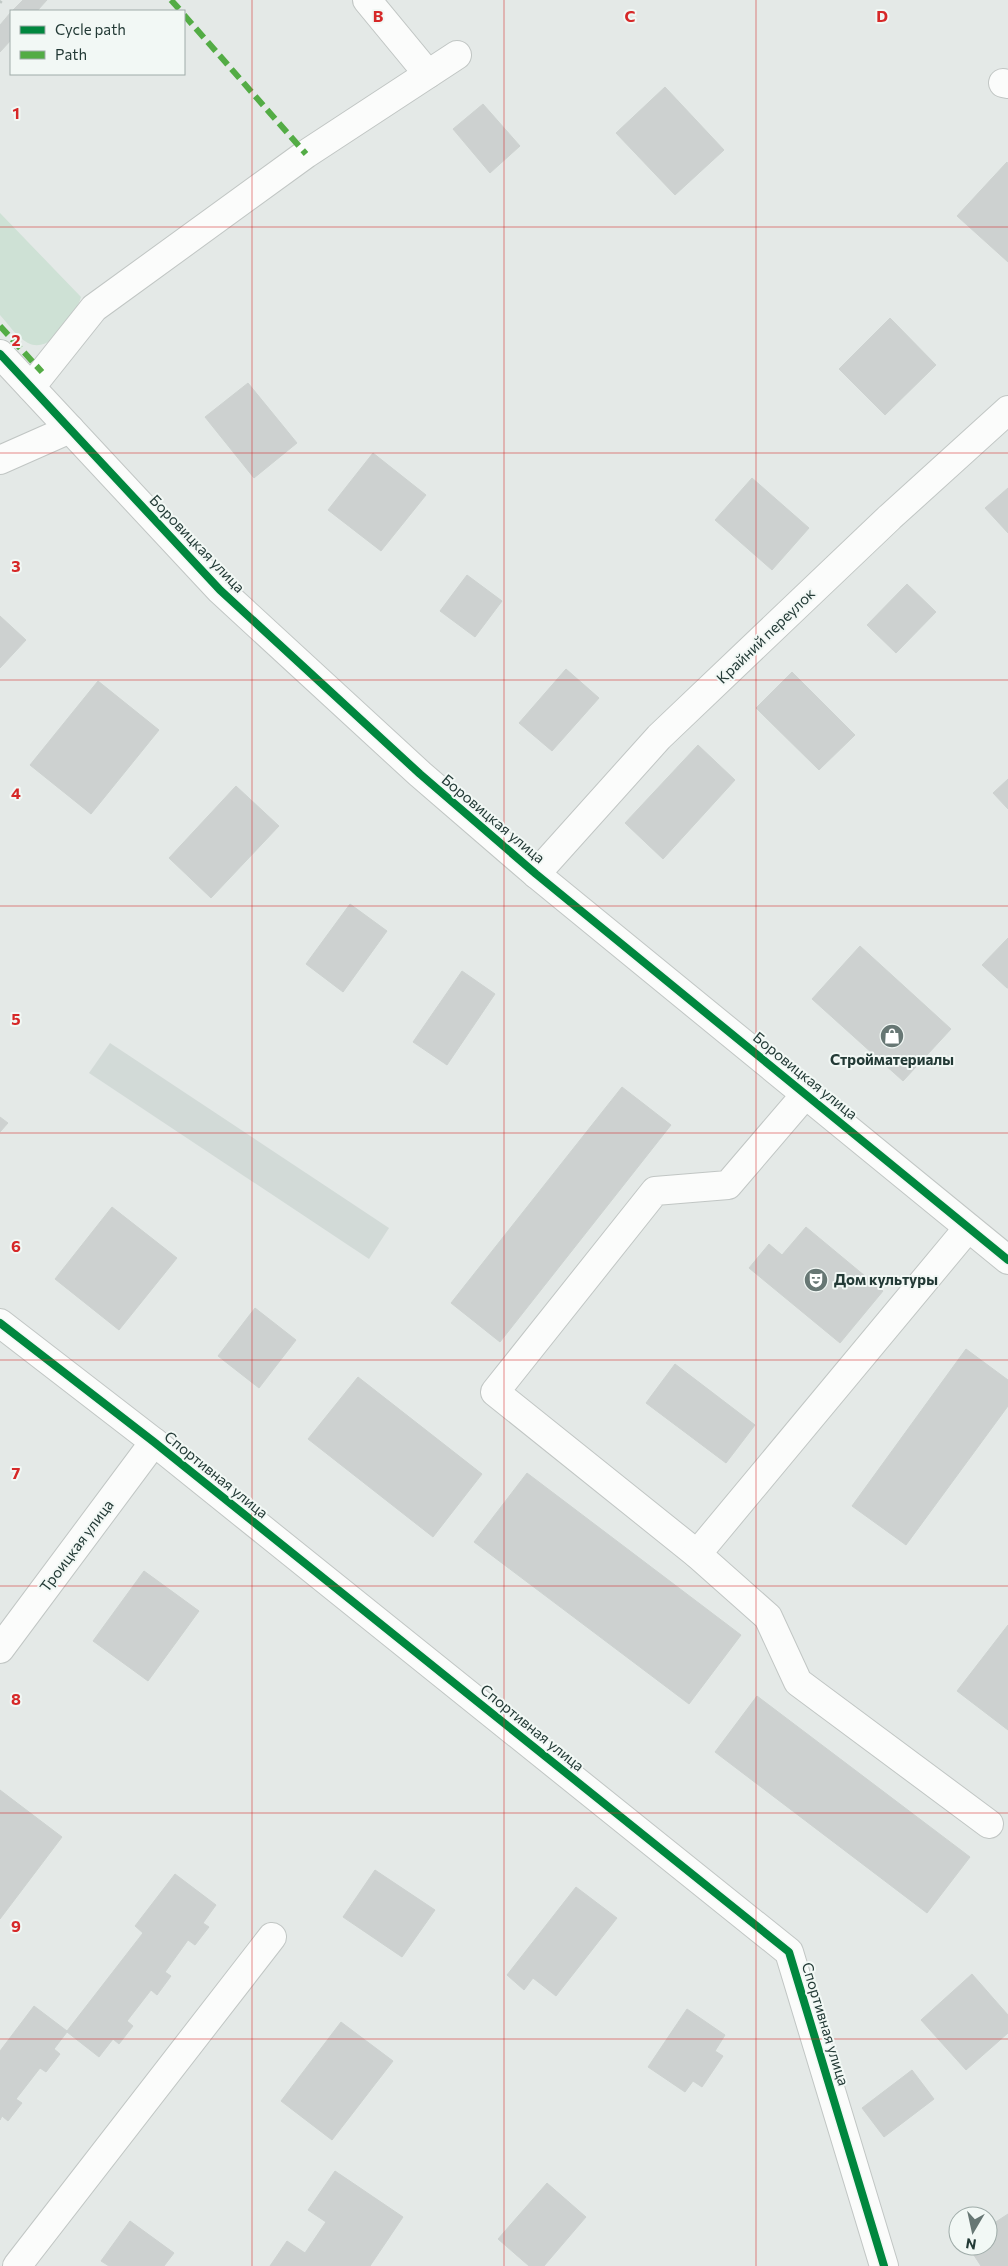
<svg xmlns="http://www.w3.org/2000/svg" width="1008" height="2266" viewBox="0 0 1008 2266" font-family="Commissioner,sans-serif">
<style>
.built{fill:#d2dad7}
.green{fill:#cee1d5}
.building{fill:#cdd1d0;stroke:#cdd2d0}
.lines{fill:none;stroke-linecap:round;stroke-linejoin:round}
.minor-casing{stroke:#c1c6c4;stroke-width:30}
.path{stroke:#c1c9c6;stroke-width:3;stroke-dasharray:2.5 4;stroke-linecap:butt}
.minor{stroke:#fbfcfb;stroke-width:28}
.quiet{stroke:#53ac45;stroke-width:6;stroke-dasharray:12 6;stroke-linecap:butt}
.cycleway-casing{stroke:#f2f8f5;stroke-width:11}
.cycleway{stroke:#00873e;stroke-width:8}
.grid{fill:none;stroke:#d62828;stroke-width:1;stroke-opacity:0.55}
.labels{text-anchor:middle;stroke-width:4;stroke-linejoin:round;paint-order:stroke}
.street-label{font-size:15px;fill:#233a36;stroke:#f2f8f5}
.poi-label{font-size:15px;font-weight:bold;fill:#233a36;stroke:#f2f8f5}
.grid-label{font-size:16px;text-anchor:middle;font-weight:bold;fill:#d62828;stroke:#f2f8f5;stroke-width:4;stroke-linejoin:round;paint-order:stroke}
</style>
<rect width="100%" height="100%" fill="#e4e9e7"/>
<!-- built -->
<path class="built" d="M 110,1043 L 389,1228 L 369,1259 L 89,1073 Z"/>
<!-- green -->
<path class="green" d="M 0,213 L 81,297 C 76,314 52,355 28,343 C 17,337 8,324 0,315 Z"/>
<!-- building -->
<g class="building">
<path d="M 23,0 L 47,0 L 37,11 L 12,11 Z"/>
<path d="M 11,12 L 11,40 L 0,52 L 0,25 Z"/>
<path d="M 665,87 L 724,150 L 675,195 L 616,133 Z"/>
<path d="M 483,104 L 520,146 L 490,173 L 453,129 Z"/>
<path d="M 1007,162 L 1008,164 L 1008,262 L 957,216 Z"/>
<path d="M 890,318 L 936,365 L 885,415 L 839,369 Z"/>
<path d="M 248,383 L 297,443 L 254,478 L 205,417 Z"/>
<path d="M 373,453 L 426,495 L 381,551 L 328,510 Z"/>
<path d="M 752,478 L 809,528 L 772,570 L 715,520 Z"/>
<path d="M 1008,488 L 1008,533 L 985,508 Z"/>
<path d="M 467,575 L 502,601 L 475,637 L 440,611 Z"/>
<path d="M 907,584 L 936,612 L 896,653 L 867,625 Z"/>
<path d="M 0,616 L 26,640 L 0,668 Z"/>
<path d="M 566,669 L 599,698 L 552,751 L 519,723 Z"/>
<path d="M 792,672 L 855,735 L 819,770 L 756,708 Z"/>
<path d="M 98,681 L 159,730 L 91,814 L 30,765 Z"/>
<path d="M 698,745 L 735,780 L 663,859 L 625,823 Z"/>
<path d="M 1008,779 L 1008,809 L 993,793 Z"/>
<path d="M 236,786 L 279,826 L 211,898 L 169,858 Z"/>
<path d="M 350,904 L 387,931 L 343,992 L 306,964 Z"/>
<path d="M 1008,938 L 1008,988 L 1007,988 L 982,965 Z"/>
<path d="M 860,946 L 951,1029 L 903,1081 L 812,999 Z"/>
<path d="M 462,971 L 495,994 L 447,1065 L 413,1042 Z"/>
<path d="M 622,1087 L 671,1125 L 500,1342 L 451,1303 Z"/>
<path d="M 0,1117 L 8,1123 L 0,1132 Z"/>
<path d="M 112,1207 L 177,1258 L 119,1330 L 55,1279 Z"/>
<path d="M 806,1227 L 883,1291 L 840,1343 L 749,1268 L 769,1244 L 782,1255 Z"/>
<path d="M 255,1308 L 296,1340 L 259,1388 L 218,1356 Z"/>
<path d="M 966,1349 L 1008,1380 L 1008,1406 L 906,1545 L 852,1506 Z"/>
<path d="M 675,1364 L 755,1425 L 726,1463 L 646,1403 Z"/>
<path d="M 358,1377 L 482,1474 L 433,1537 L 308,1439 Z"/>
<path d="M 527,1473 L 741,1635 L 689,1704 L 474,1542 Z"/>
<path d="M 144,1571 L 199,1611 L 148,1681 L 93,1641 Z"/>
<path d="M 1008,1625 L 1008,1730 L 957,1691 Z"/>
<path d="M 757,1696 L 970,1857 L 927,1913 L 715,1752 Z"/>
<path d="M 0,1790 L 62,1837 L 0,1919 Z"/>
<path d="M 375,1870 L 435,1910 L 402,1957 L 343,1917 Z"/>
<path d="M 175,1874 L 216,1905 L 203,1923 L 209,1927 L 195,1945 L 188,1940 L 165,1972 L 171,1976 L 157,1995 L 151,1990 L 127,2021 L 133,2026 L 119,2044 L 113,2039 L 99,2057 L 67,2032 L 54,2049 L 60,2054 L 46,2072 L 40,2068 L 16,2099 L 22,2103 L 8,2121 L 2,2116 L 0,2120 L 0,2051 L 34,2006 L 67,2031 L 143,1933 L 135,1926 Z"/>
<path d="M 576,1887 L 617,1918 L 556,1996 L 533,1978 L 524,1990 L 507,1975 Z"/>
<path d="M 972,1974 L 1008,2015 L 1008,2033 L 966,2070 L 921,2020 Z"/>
<path d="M 687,2009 L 725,2035 L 715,2051 L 723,2056 L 702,2087 L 693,2081 L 685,2092 L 648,2067 Z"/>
<path d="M 341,2022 L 393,2061 L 332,2140 L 281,2101 Z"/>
<path d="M 912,2070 L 934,2099 L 884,2137 L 862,2108 Z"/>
<path d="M 335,2171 L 403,2217 L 370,2266 L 270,2266 L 287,2241 L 305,2253 L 326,2222 L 308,2210 Z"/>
<path d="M 547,2183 L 586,2217 L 544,2266 L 529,2266 L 498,2239 Z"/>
<path d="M 1008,2214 L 1008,2266 L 981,2266 L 968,2246 L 988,2246 L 988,2227 Z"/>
<path d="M 130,2221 L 174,2253 L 164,2266 L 109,2266 L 101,2261 Z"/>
</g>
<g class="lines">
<!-- minor casing -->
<g class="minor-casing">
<g id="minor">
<path d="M 367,0 L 428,74"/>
<path d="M 1003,83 L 1008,84"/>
<path d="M 0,354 L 220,590 L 420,774 L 536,874 L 1008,1260"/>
<path d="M 31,387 L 94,308 L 306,154 L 457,55"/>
<path d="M 0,460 L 70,429"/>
<path d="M 536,874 L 659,737 L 890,517 L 1008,410"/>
<path d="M 805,1095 L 728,1185 L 655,1191 L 495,1392 L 697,1554 L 968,1228"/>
<path d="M 0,1323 L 154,1442 L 789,1952 L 884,2266"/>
<path d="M 697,1554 L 768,1617 L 798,1682 L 989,1824"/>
<path d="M 0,1649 L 154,1442"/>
<path d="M 17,2266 L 272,1937"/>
</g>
</g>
<!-- path -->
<path class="path" d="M 0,3 L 2,0"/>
<!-- minor -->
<use href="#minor" class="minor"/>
<!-- quiet -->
<g class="quiet">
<path d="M 171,0 L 181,11"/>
<path d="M 184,15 L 306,154"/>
<path d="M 0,326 L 42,372"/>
</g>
<!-- cycleway casing -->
<g class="cycleway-casing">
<g id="cycleway">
<path d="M 0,354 L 220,590 L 420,774 L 536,874 L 1008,1260"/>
<path d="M 0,1323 L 154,1442 L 789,1952 L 884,2266"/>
</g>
</g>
<!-- cycleway -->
<use href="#cycleway" class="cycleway"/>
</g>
<!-- grid -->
<path class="grid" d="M 252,0 L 252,2266M 504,0 L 504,2266M 756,0 L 756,2266M 0,227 L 1008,227M 0,453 L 1008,453M 0,680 L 1008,680M 0,906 L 1008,906M 0,1133 L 1008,1133M 0,1360 L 1008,1360M 0,1586 L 1008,1586M 0,1813 L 1008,1813M 0,2039 L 1008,2039"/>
<!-- icons -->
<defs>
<g id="shop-disc" transform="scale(1.25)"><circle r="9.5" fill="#677774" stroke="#f2f8f5"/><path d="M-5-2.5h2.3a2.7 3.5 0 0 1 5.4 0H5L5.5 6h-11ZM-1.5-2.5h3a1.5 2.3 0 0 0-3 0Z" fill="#fff"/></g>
<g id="theatre-disc" transform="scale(1.25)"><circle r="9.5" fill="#677774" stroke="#f2f8f5"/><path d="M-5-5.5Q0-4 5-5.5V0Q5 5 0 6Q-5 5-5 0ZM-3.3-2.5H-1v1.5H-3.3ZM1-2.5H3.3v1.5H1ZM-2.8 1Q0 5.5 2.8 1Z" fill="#fff"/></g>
</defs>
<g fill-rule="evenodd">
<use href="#shop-disc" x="892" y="1036"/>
<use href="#theatre-disc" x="816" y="1280"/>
</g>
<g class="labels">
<!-- street labels -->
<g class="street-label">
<text transform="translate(197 544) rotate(46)" y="5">Боровицкая улица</text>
<text transform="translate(766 636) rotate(-44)" y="5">Крайний переулок</text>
<text transform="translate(493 819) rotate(40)" y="5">Боровицкая улица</text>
<text transform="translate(805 1076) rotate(39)" y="5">Боровицкая улица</text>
<text transform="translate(216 1475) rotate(39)" y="5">Спортивная улица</text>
<text transform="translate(77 1546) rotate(-53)" y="5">Троицкая улица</text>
<text transform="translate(532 1728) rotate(39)" y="5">Спортивная улица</text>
<text transform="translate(825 2024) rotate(73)" y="5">Спортивная улица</text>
</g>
<!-- poi labels -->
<g class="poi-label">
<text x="892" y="1065">Стройматериалы</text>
<text x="834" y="1285" text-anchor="start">Дом культуры</text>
</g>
</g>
<g class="grid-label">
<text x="378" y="22">B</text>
<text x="630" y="22">C</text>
<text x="882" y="22">D</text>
<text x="16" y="119">1</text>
<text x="16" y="346">2</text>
<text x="16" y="572">3</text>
<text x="16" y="799">4</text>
<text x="16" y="1025">5</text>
<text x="16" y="1252">6</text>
<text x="16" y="1479">7</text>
<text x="16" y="1705">8</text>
<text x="16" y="1932">9</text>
</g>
<!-- legend -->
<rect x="10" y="10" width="175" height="65" fill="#f2f8f5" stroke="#9faca9"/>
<rect x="20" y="26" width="25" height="8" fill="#00873e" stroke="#9faca9"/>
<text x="55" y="35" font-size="15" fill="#233a36">Cycle path</text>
<rect x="20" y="51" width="25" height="8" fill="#53ac45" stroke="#9faca9"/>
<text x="55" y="60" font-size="15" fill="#233a36">Path</text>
<!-- north arrow -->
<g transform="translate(973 2231) rotate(189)"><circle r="24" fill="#f2f8f5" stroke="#9faca9"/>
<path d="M0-4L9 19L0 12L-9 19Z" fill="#677774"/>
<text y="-8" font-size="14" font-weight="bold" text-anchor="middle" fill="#233a36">N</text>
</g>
</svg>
